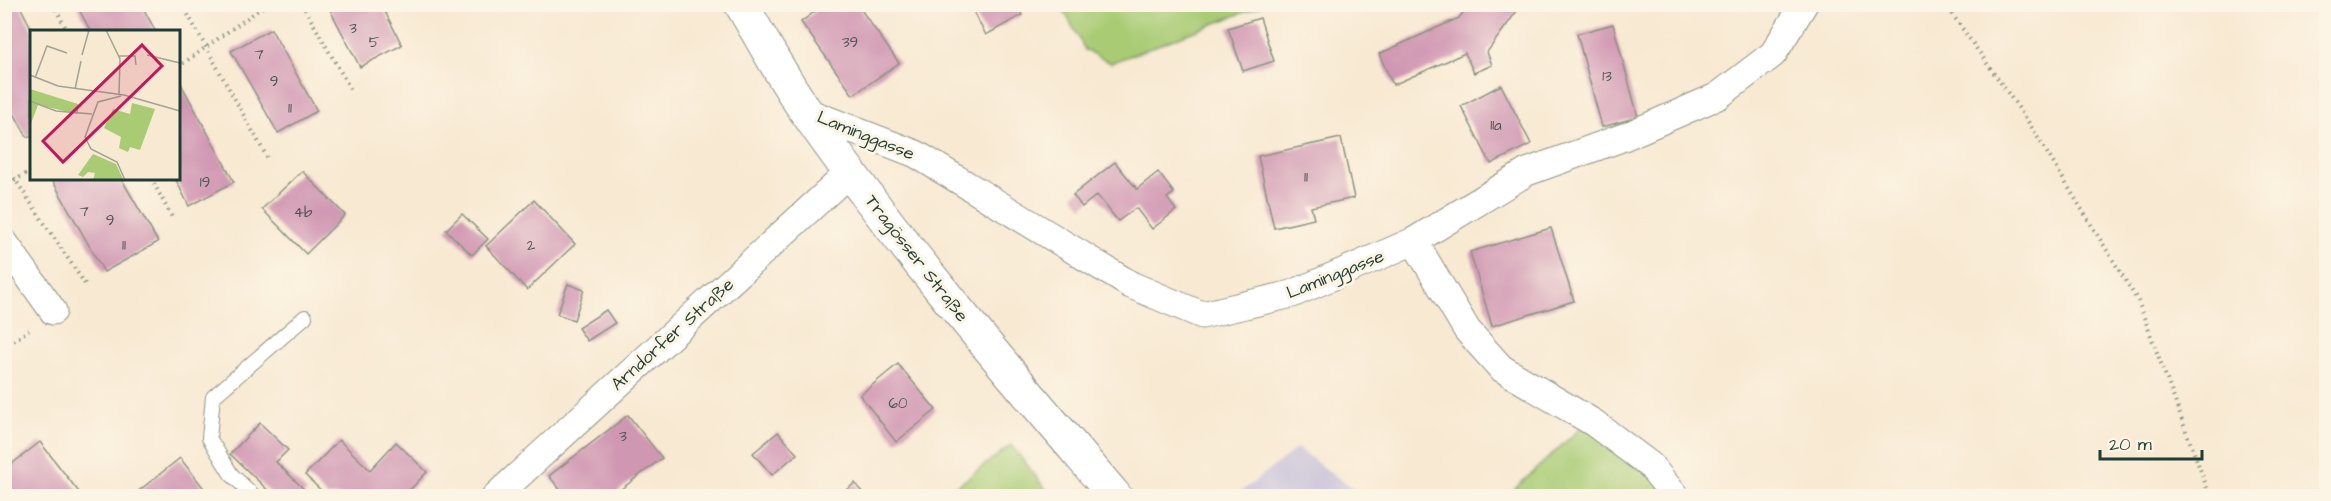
<svg xmlns="http://www.w3.org/2000/svg" width="2331" height="501" viewBox="0 0 2331 501" font-family="'Architects Daughter',sans-serif">
<style>
.industrial{fill:#c6c0da}
.green{fill:#a8cb73;stroke:#648454;stroke-width:1.5}
.building{fill:#d097b2}
.lines{fill:none;stroke-linecap:round;stroke-linejoin:round}
.service-casing{stroke:#8c9383;stroke-width:16}
.minor-casing{stroke:#8c9383;stroke-width:29}
.secondary-casing{stroke:#8c9383;stroke-width:35}
.path{stroke:#8c9383;stroke-width:4;stroke-dasharray:1.5 4.5;stroke-linecap:butt}
.service{stroke:#fff;stroke-width:14}
.minor{stroke:#fff;stroke-width:27}
.secondary{stroke:#fff;stroke-width:33}
.labels{text-anchor:middle;stroke-width:6;stroke-linejoin:round;paint-order:stroke}
.number-label{font-size:15px;fill:#4b5454}
.street-label{font-size:18px;fill:#1f3d34;stroke:#fcf5e5}
.inset-road{fill:none;stroke:#a1a493;stroke-width:1.5}
.view{fill:#c2185b;fill-opacity:0.15;stroke:#c2185b;stroke-width:3}
.inset-edge{fill:none;stroke:#1f3d34;stroke-width:3}
</style>
<rect width="100%" height="100%" fill="#fcf5e5"/>
<filter id="ink" filterUnits="userSpaceOnUse"><feTurbulence type="fractalNoise" baseFrequency=".0167" numOctaves="2"/><feDisplacementMap in="SourceGraphic" scale="12" xChannelSelector="R" yChannelSelector="G"/><feConvolveMatrix kernelMatrix="1 2 1 2 8 2 1 2 1" color-interpolation-filters="sRGB"/></filter>
<filter id="wash" filterUnits="userSpaceOnUse"><feTurbulence type="fractalNoise" baseFrequency=".008" numOctaves="4" result="noise"/><feDisplacementMap in="SourceGraphic" scale="24" xChannelSelector="R" yChannelSelector="G"/><feGaussianBlur stdDeviation="1.35" result="paint"/><feColorMatrix in="noise" values="0 0 0 0 0 0 0 0 0 0 0 0 0 0 0 0 0 1.4 0 .05"/><feComposite in="paint" operator="in"/></filter>
<g filter="url(#wash)">
<rect width="100%" height="100%" fill="#f8e9d2"/>
<!-- industrial -->
<path class="industrial" d="M 1297,448 L 1363,496 L 1236,496 Z"/>
<!-- green -->
<g class="green">
<path d="M 1061,5 L 1263,5 L 1111,63 L 1085,50 Z"/>
<path d="M 1597,413 L 1634,434 L 1681,478 L 1693,496 L 1507,496 Z"/>
<path d="M 1011,445 L 1051,496 L 944,496 Z"/>
</g>
<g id="blocks">
<!-- building -->
<g class="building">
<path d="M 4,4 L 19,4 L 33,32 L 32,32 L 32,135 L 27,137 L 4,95 Z"/>
<path d="M 76,4 L 141,4 L 156,32 L 91,32 Z"/>
<path d="M 327,4 L 381,4 L 402,45 L 360,67 Z"/>
<path d="M 825,4 L 857,4 L 899,63 L 853,95 L 801,22 Z"/>
<path d="M 969,4 L 1016,4 L 1022,15 L 986,35 Z"/>
<path d="M 1470,4 L 1522,4 L 1487,52 L 1492,65 L 1474,73 L 1465,53 L 1393,85 L 1379,54 L 1459,18 Z"/>
<path d="M 1260,18 L 1274,61 L 1243,71 L 1228,28 Z"/>
<path d="M 1613,24 L 1638,117 L 1602,127 L 1577,34 Z"/>
<path d="M 271,29 L 317,111 L 278,133 L 231,51 Z"/>
<path d="M 180,82 L 234,182 L 189,206 L 175,178 L 178,178 Z"/>
<path d="M 1501,85 L 1531,144 L 1491,164 L 1461,106 Z"/>
<path d="M 1341,138 L 1354,198 L 1311,207 L 1314,219 L 1274,228 L 1258,156 Z"/>
<path d="M 1115,162 L 1137,189 L 1158,172 L 1174,193 L 1167,198 L 1176,210 L 1152,229 L 1136,208 L 1118,221 L 1097,195 L 1082,207 L 1073,195 Z"/>
<path d="M 302,171 L 345,215 L 306,254 L 262,209 Z"/>
<path d="M 51,178 L 121,178 L 158,242 L 104,272 Z"/>
<path d="M 534,200 L 575,244 L 527,290 L 486,246 Z"/>
<path d="M 462,214 L 488,239 L 472,255 L 446,230 Z"/>
<path d="M 1551,228 L 1574,301 L 1492,326 L 1470,252 Z"/>
<path d="M 568,284 L 584,290 L 574,320 L 557,314 Z"/>
<path d="M 606,310 L 615,323 L 587,341 L 578,328 Z"/>
<path d="M 898,364 L 936,410 L 896,442 L 860,395 Z"/>
<path d="M 628,415 L 662,458 L 612,496 L 565,496 L 549,476 Z"/>
<path d="M 260,423 L 288,450 L 276,462 L 307,492 L 302,496 L 274,496 L 230,454 Z"/>
<path d="M 778,432 L 797,454 L 772,475 L 753,453 Z"/>
<path d="M 339,440 L 370,470 L 396,442 L 427,472 L 404,496 L 327,496 L 305,475 Z"/>
<path d="M 40,442 L 82,496 L 4,496 L 4,470 Z"/>
<path d="M 180,458 L 210,496 L 139,496 L 136,493 Z"/>
<path d="M 855,483 L 865,496 L 839,496 Z"/>
</g>
</g>
</g>
<g filter="url(#ink)">
<use href="#blocks" fill-opacity="0" stroke="#8c9383" stroke-width="1.5"/>
<g class="lines">
<!-- service casing -->
<g class="service-casing">
<path id="service" d="M 254,496 L 231,474 L 209,438 L 213,397 L 305,317"/>
</g>
<!-- minor casing -->
<g class="minor-casing">
<g id="minor">
<path d="M 805,111 L 916,154 L 1131,285 L 1202,315 L 1292,294 L 1414,241 L 1527,172 L 1624,137 L 1718,96 L 1773,54 L 1804,4"/>
<path d="M 1414,241 L 1467,330 L 1501,368 L 1594,423 L 1650,465 L 1675,496"/>
<path d="M 4,242 L 53,311"/>
<path d="M 496,496 L 850,172"/>
</g>
</g>
<!-- secondary casing -->
<g class="secondary-casing">
<path id="secondary" d="M 741,4 C 763,41 783,79 807,113 C 901,248 1009,372 1115,496"/>
</g>
<!-- path -->
<g class="path">
<path d="M 53,4 L 68,32"/>
<path d="M 182,4 L 267,157"/>
<path d="M 302,4 L 351,90"/>
<path d="M 1945,4 L 2027,120 L 2138,301 L 2210,496"/>
<path d="M 178,67 L 267,4"/>
<path d="M 4,163 L 85,284"/>
<path d="M 151,178 L 173,219"/>
<path d="M 4,187 L 32,170"/>
<path d="M 4,348 L 29,330"/>
</g>
<!-- service -->
<use href="#service" class="service"/>
<!-- minor -->
<use href="#minor" class="minor"/>
<!-- secondary -->
<use href="#secondary" class="secondary"/>
</g>
</g>
<g class="labels">
<!-- number labels -->
<g class="number-label">
<text x="353" y="33">3</text>
<text x="374" y="47">5</text>
<text x="850" y="47">39</text>
<text x="259" y="59">7</text>
<text x="1607" y="81">13</text>
<text x="274" y="86">9</text>
<text x="290" y="113">11</text>
<text x="1496" y="130">11a</text>
<text x="1306" y="182">11</text>
<text x="205" y="187">19</text>
<text x="84" y="216">7</text>
<text x="303" y="217">4b</text>
<text x="110" y="225">9</text>
<text x="124" y="250">11</text>
<text x="531" y="250">2</text>
<text x="898" y="408">60</text>
<text x="623" y="441">3</text>
</g>
<!-- street labels -->
<g class="street-label">
<text transform="translate(866 135) rotate(22)" y="6">Laminggasse</text>
<text transform="translate(917 258) rotate(52)" y="6">Tragösser Straße</text>
<text transform="translate(1335 274) rotate(-22)" y="6">Laminggasse</text>
<text transform="translate(672 334) rotate(-42)" y="6">Arndorfer Straße</text>
</g>
</g>
<!-- overview -->
<g transform="translate(30 30)">
<rect width="150" height="150" fill="#f8e9d2"/>
<path d="M 0,59 L 48,74 L 48,84 L 8,75 L 0,96 ZM 102,73 L 125,79 L 110,120 L 100,117 L 98,122 L 89,118 L 91,107 L 74,98 L 83,79 L 100,84 ZM 63,124 L 86,134 L 93,149 L 63,150 L 65,143 L 58,142 L 53,147 L 48,145 Z" fill="#a8cb73"/>
<path class="inset-road" d="M 76,0 L 90,29 L 89,64M 52,25 L 59,0M 117,25 L 150,33M 89,26 L 105,26 L 106,35M 0,45 L 28,56 L 94,65 L 150,81M 5,48 L 17,16 L 37,23M 45,59 L 51,31M 91,66 L 68,72 L 55,107 L 61,119 L 87,132 L 95,150M 0,71 L 26,81 L 62,84"/>
<path class="view" d="M 112,15 L 132,36 L 33,132 L 13,111 Z"/>
<rect width="150" height="150" class="inset-edge"/>
</g>
<!-- margin -->
<rect width="2331" height="501" fill="none" stroke="#fcf5e5" stroke-width="24"/>
<!-- scale -->
<path d="M2100 450v9h102v-9" fill="none" stroke="#1f3d34" stroke-width="3"/>
<text x="2109" y="450" font-size="18" fill="#1f3d34" stroke="#fcf5e5" stroke-width="4.5" paint-order="stroke">20 m</text>
</svg>
